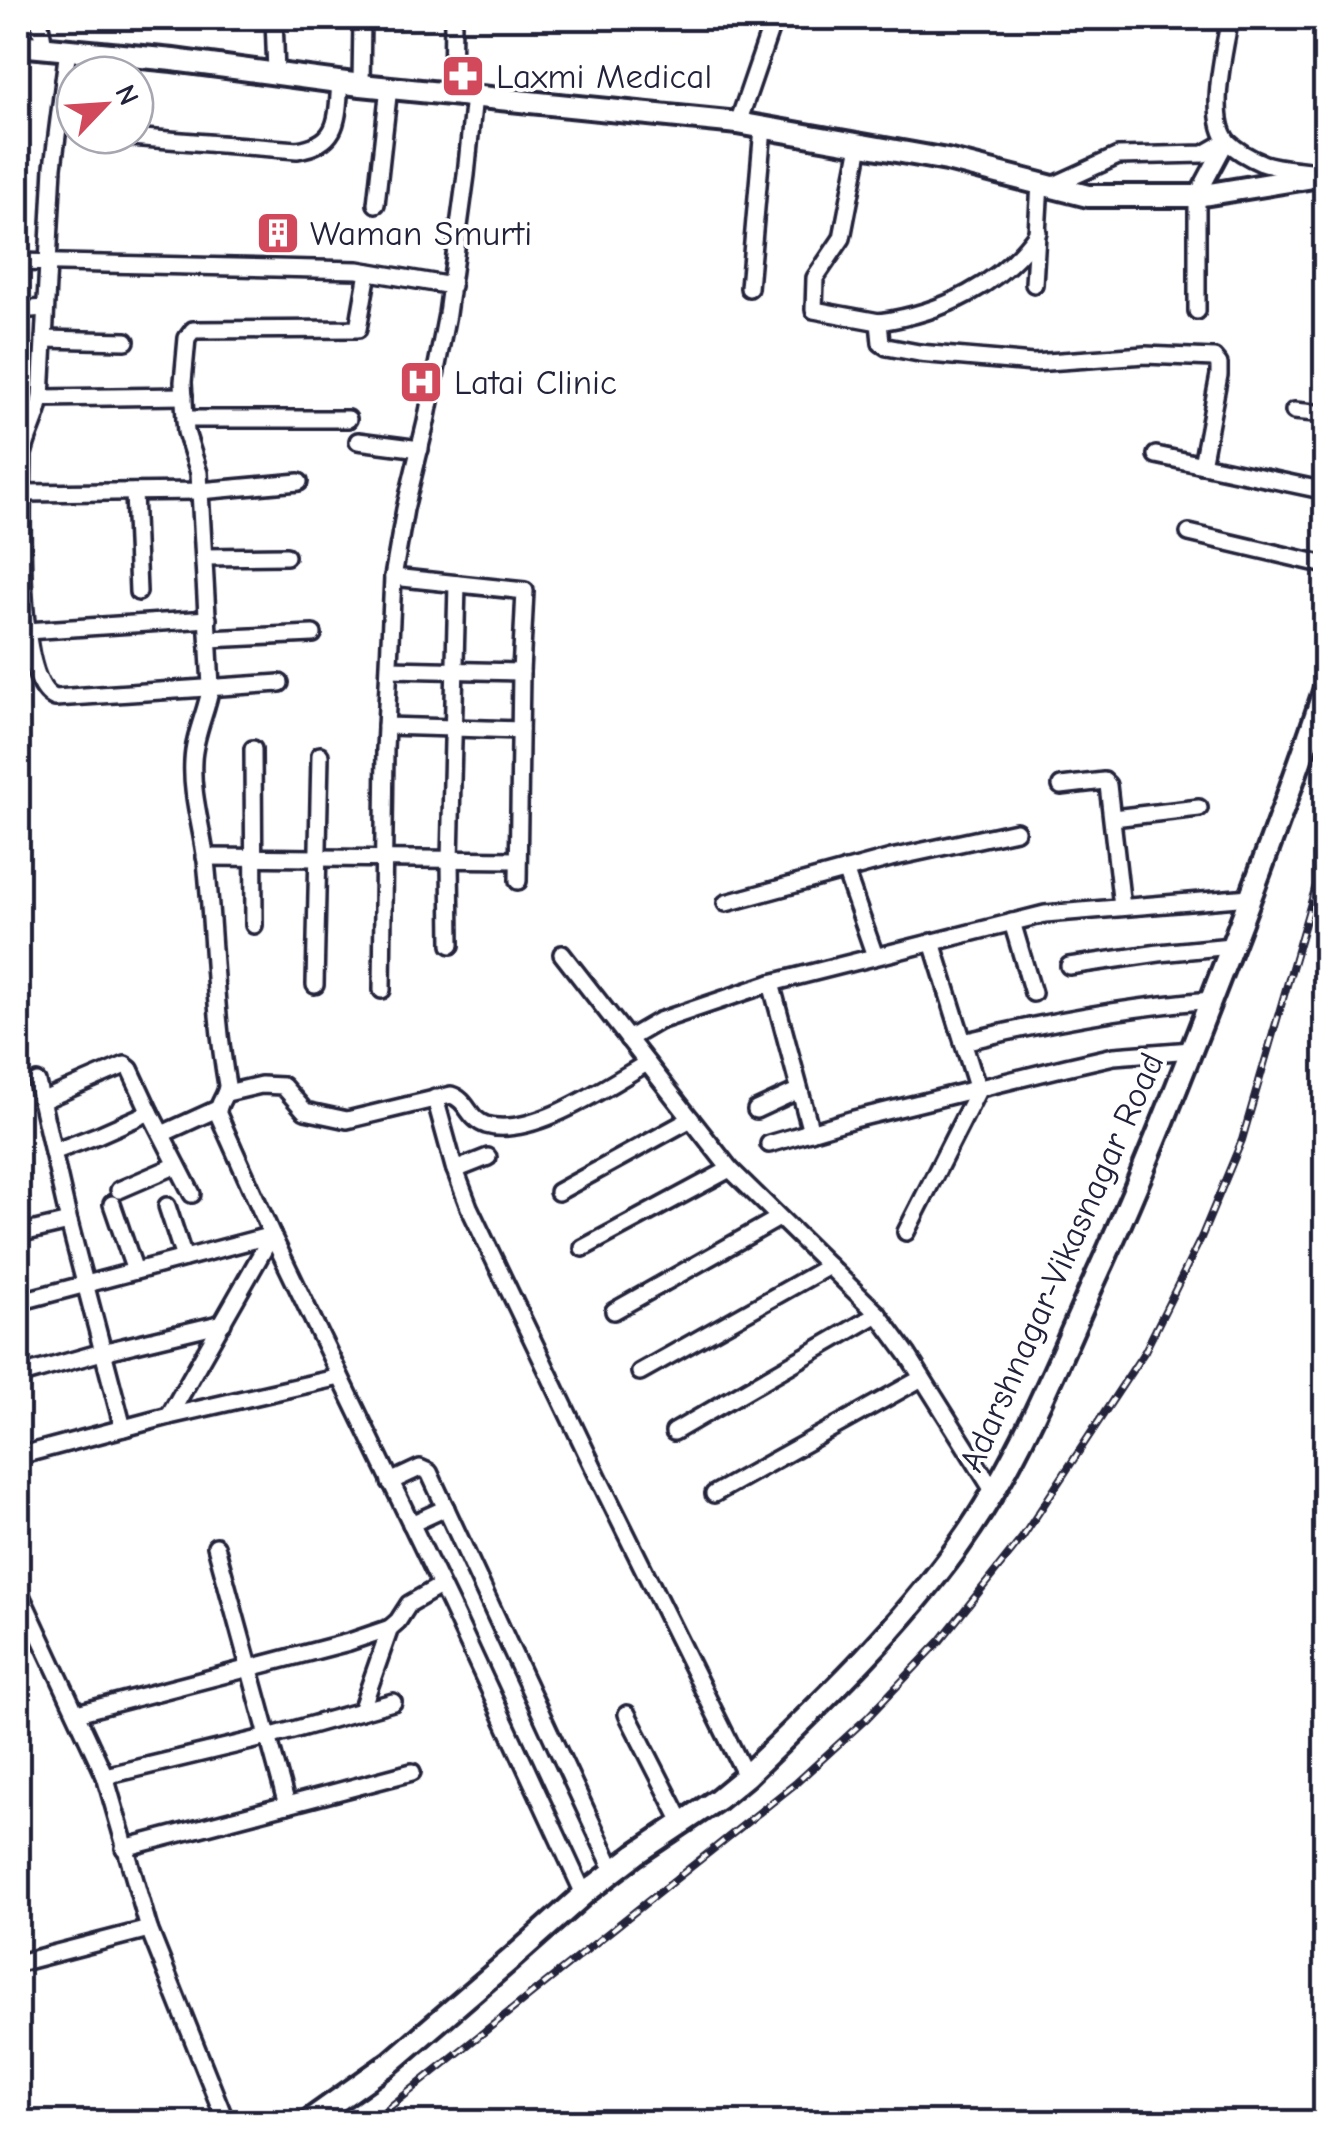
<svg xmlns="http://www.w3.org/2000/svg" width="1343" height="2140" viewBox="0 0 1343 2140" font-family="'Comic Neue',sans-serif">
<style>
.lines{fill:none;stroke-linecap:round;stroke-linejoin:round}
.minor-casing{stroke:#22223b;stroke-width:22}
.major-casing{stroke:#22223b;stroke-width:28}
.minor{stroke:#fff;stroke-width:15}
.major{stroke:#fff;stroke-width:20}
.rail-casing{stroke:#22223b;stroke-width:8}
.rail{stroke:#fff;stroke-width:4;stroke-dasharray:11;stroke-linecap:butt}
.labels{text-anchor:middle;stroke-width:8;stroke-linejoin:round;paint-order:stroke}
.poi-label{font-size:35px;fill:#22223b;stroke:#fff;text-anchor:start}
.street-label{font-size:35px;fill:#22223b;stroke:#fff}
</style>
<rect width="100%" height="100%" fill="#fff"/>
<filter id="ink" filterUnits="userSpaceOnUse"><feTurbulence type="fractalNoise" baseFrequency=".01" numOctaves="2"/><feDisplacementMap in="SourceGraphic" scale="20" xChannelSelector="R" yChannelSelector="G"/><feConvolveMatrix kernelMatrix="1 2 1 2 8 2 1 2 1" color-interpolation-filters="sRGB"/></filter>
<g filter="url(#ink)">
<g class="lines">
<!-- minor casing -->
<g class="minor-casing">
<g id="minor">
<path d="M 39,18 L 44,47"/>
<path d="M 274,18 L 276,73"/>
<path d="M 1230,18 C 1225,48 1207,117 1228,142 C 1237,151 1250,158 1262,163 C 1279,169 1299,169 1317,172"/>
<path d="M 68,49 L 53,167 L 41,398 C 38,419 27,434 23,455 C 23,497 13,682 55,698 L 280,683"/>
<path d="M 361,85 L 362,18"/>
<path d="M 452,93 L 453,18"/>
<path d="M 738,123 L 774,18"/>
<path d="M 105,135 L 297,150 C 340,144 337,118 340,82"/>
<path d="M 860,145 L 842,238 L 815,278 L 814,310 L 879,322 L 881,343 L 887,347 L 919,353 L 1033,363 L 1145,355 L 1214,358 L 1219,364 L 1219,375 L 1202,465"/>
<path d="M 1052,186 L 1118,156 L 1204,154 L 1227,141"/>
<path d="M 376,204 L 389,87"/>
<path d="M 18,262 L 358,270 L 452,286"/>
<path d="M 368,272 L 358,329 L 193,330 L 187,338 L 183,382 L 185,419 L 186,432 L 199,473 L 211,686 C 207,711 194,735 193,761 C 191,794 202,828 206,861 C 214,935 214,1011 227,1085 C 227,1096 217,1103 218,1114 L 272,1235 L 450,1604 L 584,1894"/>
<path d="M 1034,284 L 1040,183"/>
<path d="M 749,288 L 763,128"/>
<path d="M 18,310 L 45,308"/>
<path d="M 1197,311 L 1197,196 L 1226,142"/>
<path d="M 879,322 C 942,313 1001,285 1038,232"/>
<path d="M 44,339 L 126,341"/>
<path d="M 41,398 L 184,396"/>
<path d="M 1294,411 L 1326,414"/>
<path d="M 185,419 L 348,419"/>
<path d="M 358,441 L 420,449"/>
<path d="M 1156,455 L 1326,491"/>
<path d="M 134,492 L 138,592"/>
<path d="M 23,493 L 200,491 L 299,482"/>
<path d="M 1189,533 L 1326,565"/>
<path d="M 204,557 L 286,556"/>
<path d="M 393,577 L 525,591 L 521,672 L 518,881"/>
<path d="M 27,631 L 208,619"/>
<path d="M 209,639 L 313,634"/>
<path d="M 390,669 L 521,672"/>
<path d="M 386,726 L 520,730"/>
<path d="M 253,749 L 254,925"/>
<path d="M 1061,786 L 1104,781 L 1108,785 L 1122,907"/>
<path d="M 1113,818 L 1199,808"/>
<path d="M 205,857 L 518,860"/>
<path d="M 845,870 L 875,956"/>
<path d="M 726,903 L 891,858 L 1016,831"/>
<path d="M 1012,922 L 1033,993"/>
<path d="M 451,945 L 450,860 L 457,584"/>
<path d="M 562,954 L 730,1169 L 878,1314 L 908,1355 L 994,1492"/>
<path d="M 1069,966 L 1159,953 L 1231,946"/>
<path d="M 771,983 L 811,1132"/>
<path d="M 315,985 L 320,755"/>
<path d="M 382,990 L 385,749 L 393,577 L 405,509 L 426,422 L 447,314 L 466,175 L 474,95"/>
<path d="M 628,1039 L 659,1021 L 771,983 L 1045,914 L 1250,897"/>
<path d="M 963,1042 C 1045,1022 1127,1007 1211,1000"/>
<path d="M 37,1082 L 69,1222 L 123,1428"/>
<path d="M 227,1093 L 261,1085 L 283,1086 L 305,1111 L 347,1120 L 451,1095 C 468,1100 468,1119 486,1125 C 532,1139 608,1085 647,1063"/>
<path d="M 435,1098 L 454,1167 L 469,1207 L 601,1483 L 746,1776"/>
<path d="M 41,1101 L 125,1065 L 130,1069 L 150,1112"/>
<path d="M 756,1110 L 799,1090"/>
<path d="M 162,1134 L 217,1109"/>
<path d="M 769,1144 L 854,1119 L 1066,1067 L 1114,1056 L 1192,1050"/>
<path d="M 53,1152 L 98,1135 L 150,1112 L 192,1194"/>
<path d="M 455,1170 L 488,1157"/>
<path d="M 119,1190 L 177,1165"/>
<path d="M 558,1192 L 691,1119"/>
<path d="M 112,1204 L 135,1271"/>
<path d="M 167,1206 L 184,1258"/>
<path d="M 906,1232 L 978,1090 L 932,942"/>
<path d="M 18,1234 L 69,1222"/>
<path d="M 583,1248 L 730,1169"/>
<path d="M 18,1302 L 272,1235"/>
<path d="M 614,1311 L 779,1218"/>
<path d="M 640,1372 L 829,1266"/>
<path d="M 18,1376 L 102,1352 L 223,1323"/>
<path d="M 169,1416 L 272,1235"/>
<path d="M 674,1432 L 878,1314"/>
<path d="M 18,1456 L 169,1416 L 340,1377"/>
<path d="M 390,1482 L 420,1468 L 429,1472 L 614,1871"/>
<path d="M 714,1494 L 922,1378"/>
<path d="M 411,1524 L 446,1508"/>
<path d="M 216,1546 L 287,1805"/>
<path d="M 18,1589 L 105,1776 L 149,1929 L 226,2122"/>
<path d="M 361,1711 L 390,1628 L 398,1621 L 409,1604 L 440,1586"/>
<path d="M 77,1713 L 349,1642 L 390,1628"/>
<path d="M 627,1714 L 682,1822"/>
<path d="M 105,1776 L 268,1737 L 393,1702"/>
<path d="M 124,1848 L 412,1772"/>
<path d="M 18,1963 L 149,1929"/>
</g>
</g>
<!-- major casing -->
<g class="major-casing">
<g id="major">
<path d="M 18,45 L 173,60 L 361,85 L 738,123 L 947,160 L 1088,196 L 1197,196 L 1326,175"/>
<path d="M 307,2122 L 390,2063 L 511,1959 L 584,1894 L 636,1854 L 718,1799 L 746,1776 C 820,1704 896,1632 957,1548 C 1015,1468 1052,1376 1092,1286 C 1142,1178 1185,1067 1228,956 C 1262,867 1296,777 1326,685"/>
</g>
</g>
<!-- minor -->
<use href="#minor" class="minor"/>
<!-- major -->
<use href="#major" class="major"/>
<!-- rail casing -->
<g class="rail-casing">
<path id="rail" d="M 371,2122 L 795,1784 L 867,1718 L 940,1641 L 1022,1538 L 1145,1351 L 1201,1238 L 1242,1140 L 1326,851"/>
</g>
<!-- rail -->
<use href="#rail" class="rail"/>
</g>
</g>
<!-- icons -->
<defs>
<g id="pharmacy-square" transform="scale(2.25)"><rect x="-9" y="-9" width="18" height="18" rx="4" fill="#d1495b" stroke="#fff"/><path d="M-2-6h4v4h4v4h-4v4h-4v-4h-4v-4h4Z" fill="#fff"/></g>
<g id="building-square" transform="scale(2.25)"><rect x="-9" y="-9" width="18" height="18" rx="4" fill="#d1495b" stroke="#fff"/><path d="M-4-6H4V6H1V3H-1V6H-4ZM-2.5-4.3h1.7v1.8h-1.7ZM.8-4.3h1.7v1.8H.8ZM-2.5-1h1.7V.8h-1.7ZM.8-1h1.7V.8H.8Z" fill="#fff"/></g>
<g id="hospital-square" transform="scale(2.25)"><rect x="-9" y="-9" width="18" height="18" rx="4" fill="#d1495b" stroke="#fff"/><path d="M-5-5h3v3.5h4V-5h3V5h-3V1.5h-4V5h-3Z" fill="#fff"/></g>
</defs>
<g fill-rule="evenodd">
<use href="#pharmacy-square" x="463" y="76"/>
<use href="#building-square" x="278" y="233"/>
<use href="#hospital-square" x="421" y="382"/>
</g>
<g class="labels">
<!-- poi labels -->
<g class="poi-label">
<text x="496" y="88">Laxmi Medical</text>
<text x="310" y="245">Waman Smurti</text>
<text x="454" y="394">Latai Clinic</text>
</g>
<!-- street labels -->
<g class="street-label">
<text transform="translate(1061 1262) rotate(-66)" y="12">Adarshnagar-Vikasnagar Road</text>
</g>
</g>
<!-- margin -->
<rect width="1343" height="2140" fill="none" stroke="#fff" stroke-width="60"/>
<rect x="30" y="30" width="1283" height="2080" fill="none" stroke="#22223b" stroke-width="4" filter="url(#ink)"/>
<!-- north arrow -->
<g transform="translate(105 105) rotate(65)"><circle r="48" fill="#ffffff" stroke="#a7a7b1" stroke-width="2.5"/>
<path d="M0-8L18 38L0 25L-18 38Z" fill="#d1495b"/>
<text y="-15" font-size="28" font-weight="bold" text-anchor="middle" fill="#22223b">N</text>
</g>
</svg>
